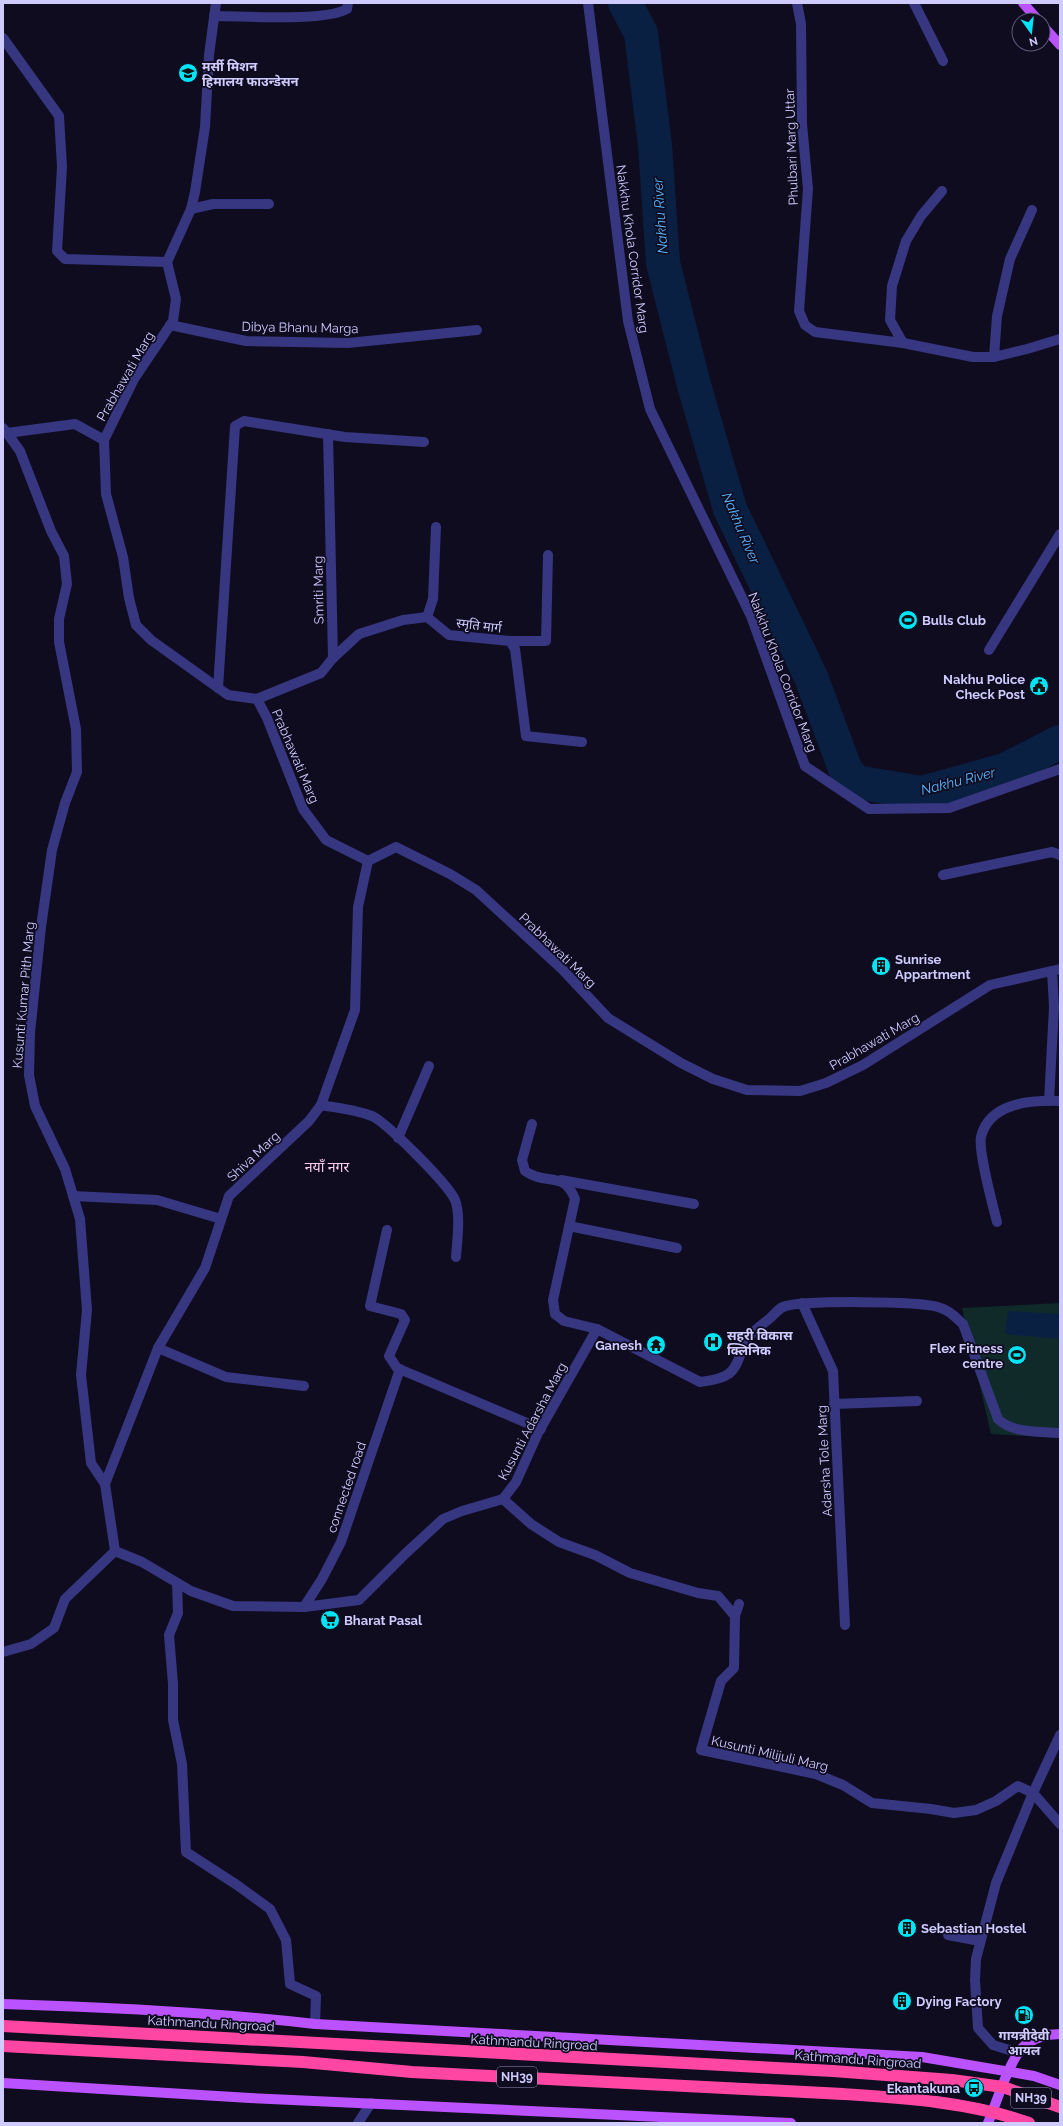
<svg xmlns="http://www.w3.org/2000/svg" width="1063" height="2126" viewBox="0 0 1063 2126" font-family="Raleway,'Noto Sans Devanagari',sans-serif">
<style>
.green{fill:#0f2a29}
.water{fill:#0a2042}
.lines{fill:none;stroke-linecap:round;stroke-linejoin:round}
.river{stroke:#0a2042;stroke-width:34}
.minor{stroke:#373680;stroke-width:10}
.major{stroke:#ba52ff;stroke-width:10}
.highway{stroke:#ff46a3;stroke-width:12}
.labels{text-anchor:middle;stroke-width:3.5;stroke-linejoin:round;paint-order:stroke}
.shield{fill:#0f0c20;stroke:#9692bc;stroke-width:1}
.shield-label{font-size:12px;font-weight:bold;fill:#d0cbff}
.poi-label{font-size:13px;font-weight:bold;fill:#d0cbff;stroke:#0f0c20;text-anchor:start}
.street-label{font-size:13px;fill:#d0cbff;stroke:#0f0c20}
.water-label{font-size:14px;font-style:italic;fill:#59b6ff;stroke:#0f0c20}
.neighbourhood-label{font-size:14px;fill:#ffcdee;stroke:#0f0c20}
</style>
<rect width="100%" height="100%" fill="#0f0c20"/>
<!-- green -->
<path class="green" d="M 1060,1303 L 1060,1438 L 991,1434 L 962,1308 Z"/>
<!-- water -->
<path class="water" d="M 1008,1311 L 1060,1314 L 1058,1339 L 1005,1334 Z"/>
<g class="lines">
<!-- river -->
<path class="river" d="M 625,3 L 641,33 L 655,145 L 663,263 L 694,385 L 730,509 L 811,677 L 846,771 L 856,782 L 922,793 L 1005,770 L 1060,742"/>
<!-- minor -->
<g class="minor">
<path d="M 588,3 L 628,321 L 650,409 L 751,616 L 805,766 L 869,809 L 949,808 L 1060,769"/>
<path d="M 797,3 L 801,24 L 802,124 L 808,189 L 799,311 L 805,325 L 815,332 L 903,343 L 973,357 L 994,357 L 1027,349 L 1060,339"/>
<path d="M 914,3 L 943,61"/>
<path d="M 214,16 C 244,16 324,22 347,9 L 348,3"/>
<path d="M 3,38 L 59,116 L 62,167 L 57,251 L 65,259 L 167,262 L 176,299 L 173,321 L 134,379 L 104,440 L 106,494 L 123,557 L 129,598 L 136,625 L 151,640 L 228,695 L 257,699 L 267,718 L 303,809 L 326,840 L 368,861 L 396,847 L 450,874 L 476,890 L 562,969 L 608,1018 L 681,1063 L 713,1079 L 747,1090 L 800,1091 L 826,1083 L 863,1065 L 990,985 L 1060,969"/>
<path d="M 191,209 L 213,204 L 269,204"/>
<path d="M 167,262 L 191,209 L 195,192 L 205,127 L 209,55 L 216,3"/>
<path d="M 170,325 L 246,341 L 348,343 L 477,330"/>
<path d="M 903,343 L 890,320 L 892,286 L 906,241 L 921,216 L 942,191"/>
<path d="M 994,357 L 997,316 L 1010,259 L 1032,210"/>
<path d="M 3,428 L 7,433 L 75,424 L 104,440"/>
<path d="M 427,617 L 433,599 L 436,527"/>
<path d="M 510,641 L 546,641 L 548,555"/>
<path d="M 989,650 L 1060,534"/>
<path d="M 333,658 L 359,634 L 403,620 L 427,617 L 449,635 L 510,641 L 515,649 L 526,736 L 582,742"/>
<path d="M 218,688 L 235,426 L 244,421 L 345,437 L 424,442"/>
<path d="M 257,699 L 321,673 L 333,658 L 328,434"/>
<path d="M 943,875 L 1052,852 L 1060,855"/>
<path d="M 1049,1101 L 1054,1007 L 1052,971"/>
<path d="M 321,1105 C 337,1108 357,1110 372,1116 C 387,1123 448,1184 455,1200 C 461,1215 457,1241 456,1257"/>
<path d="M 532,1124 L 522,1160 L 525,1171 C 546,1186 564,1170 575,1199 L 553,1300 L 555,1314 L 564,1321 L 597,1329 L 700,1382 C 742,1377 732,1366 749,1337 C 754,1330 763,1324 769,1319 C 774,1315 778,1309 783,1307 C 800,1300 920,1301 938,1307 C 949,1310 955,1317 963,1324 L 998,1419 C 1013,1434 1040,1431 1060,1433"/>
<path d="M 398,1138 L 429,1066"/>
<path d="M 561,1180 L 694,1204"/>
<path d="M 73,1196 L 157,1200 L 221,1219"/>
<path d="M 997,1222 C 993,1207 978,1149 981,1137 C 989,1103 1030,1100 1060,1101"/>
<path d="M 569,1226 L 677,1248"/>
<path d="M 387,1230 L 370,1306 L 401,1314 L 405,1320 L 389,1356 L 397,1368 L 541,1429"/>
<path d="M 802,1303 L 833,1371 L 845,1625"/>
<path d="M 158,1348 L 226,1377 L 304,1386"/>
<path d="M 834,1404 L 917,1401"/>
<path d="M 105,1484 L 158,1348 L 205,1268 L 229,1196 L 309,1121 L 321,1105 L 355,1010 L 358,907 L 368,861"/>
<path d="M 503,1499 L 531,1524 L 559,1542 L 595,1555 L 630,1573 L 698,1593 L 718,1596 L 735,1616"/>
<path d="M 115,1551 L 142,1562 L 191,1591 L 233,1606 L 304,1607 L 359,1600 L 405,1554 L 443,1519 L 462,1511 L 503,1499 L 516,1482 L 538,1433 L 597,1329"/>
<path d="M 177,1583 L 178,1613 L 169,1635 L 173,1684 L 173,1720 L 182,1764 L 186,1852 L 237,1885 L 270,1909 L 286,1940 L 290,1984 L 316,1996 L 315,2024"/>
<path d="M 739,1604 L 735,1616 L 734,1668 L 721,1681 L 701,1750 L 816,1774 L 843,1785 L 872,1803 L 931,1809 L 954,1813 L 976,1810 L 996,1801 L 1018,1786 L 1033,1793 L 1060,1824"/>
<path d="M 304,1607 L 322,1579 L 341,1542 L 400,1369"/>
<path d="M 3,1652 L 31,1644 L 54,1628 L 65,1599 L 115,1551 L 105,1484 L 91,1463 L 81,1375 L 87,1310 L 80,1219 L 65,1169 L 35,1106 L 29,1075 L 30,1033 L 41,927 L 52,850 L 65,803 L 77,772 L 76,729 L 59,642 L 59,619 L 67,584 L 64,556 L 51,531 L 20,451 L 7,433"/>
<path d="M 948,1935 L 980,1941"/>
<path d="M 1019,2053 L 993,2045 L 978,2028 L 975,1980 L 976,1959 L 996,1883 L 1033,1793 L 1060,1735"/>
<path d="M 358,2123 L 371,2103"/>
</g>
<!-- major -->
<g class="major">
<path d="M 1023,3 L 1038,20"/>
<path d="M 1043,26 L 1060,45"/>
<path d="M 3,2004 C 107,2007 211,2012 315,2024 L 922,2057 L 1034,2076 L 1060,2085"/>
<path d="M 3,2083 L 250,2098 L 791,2123"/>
<path d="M 988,2123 C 996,2104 1009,2061 1023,2047 C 1032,2038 1048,2034 1060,2034"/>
</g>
<!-- highway -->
<g class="highway">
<path d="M 3,2026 L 833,2071 L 952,2080 L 1003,2087 L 1060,2107"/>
<path d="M 3,2046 L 303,2062 L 412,2072 L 843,2094 C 905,2098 970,2102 1029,2123"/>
</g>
</g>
<!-- icons -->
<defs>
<g id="school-disc" transform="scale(1)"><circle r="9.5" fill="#00e4f6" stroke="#0f0c20"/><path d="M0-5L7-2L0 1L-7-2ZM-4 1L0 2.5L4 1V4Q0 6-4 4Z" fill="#111"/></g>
<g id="stadium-disc" transform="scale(1)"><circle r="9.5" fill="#00e4f6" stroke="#0f0c20"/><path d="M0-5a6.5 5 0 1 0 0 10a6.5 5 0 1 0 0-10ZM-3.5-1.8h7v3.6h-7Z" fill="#111"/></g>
<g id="civic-disc" transform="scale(1)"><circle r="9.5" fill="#00e4f6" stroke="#0f0c20"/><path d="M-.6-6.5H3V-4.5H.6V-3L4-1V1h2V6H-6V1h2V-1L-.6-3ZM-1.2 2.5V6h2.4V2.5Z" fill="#111"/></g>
<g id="building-disc" transform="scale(1)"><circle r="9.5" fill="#00e4f6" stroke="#0f0c20"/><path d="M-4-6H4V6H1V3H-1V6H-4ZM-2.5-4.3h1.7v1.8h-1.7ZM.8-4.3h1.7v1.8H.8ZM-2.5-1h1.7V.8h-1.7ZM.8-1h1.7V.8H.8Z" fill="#111"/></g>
<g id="hospital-disc" transform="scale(1)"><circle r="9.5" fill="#00e4f6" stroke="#0f0c20"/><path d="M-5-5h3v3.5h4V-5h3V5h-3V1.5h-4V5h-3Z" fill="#111"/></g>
<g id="temple-disc" transform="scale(1)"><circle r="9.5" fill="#00e4f6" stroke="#0f0c20"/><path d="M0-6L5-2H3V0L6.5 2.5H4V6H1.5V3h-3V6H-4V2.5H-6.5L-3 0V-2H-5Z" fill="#111"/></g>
<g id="supermarket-disc" transform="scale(1)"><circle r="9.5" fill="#00e4f6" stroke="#0f0c20"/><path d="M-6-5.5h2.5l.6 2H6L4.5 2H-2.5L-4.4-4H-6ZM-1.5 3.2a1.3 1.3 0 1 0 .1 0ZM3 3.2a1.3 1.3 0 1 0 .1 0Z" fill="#111"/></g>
<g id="fuel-disc" transform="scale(1)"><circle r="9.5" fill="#00e4f6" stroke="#0f0c20"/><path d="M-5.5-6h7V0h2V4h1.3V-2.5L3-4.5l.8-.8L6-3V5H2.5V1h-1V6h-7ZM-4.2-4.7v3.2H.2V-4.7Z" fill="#111"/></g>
<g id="bus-disc" transform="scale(1)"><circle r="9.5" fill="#00e4f6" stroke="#0f0c20"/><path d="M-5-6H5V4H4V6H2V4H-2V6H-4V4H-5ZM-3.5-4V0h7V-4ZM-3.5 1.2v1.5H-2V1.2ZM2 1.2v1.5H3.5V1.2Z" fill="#111"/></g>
</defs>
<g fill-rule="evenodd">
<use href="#school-disc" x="188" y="73"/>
<use href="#stadium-disc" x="908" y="620"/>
<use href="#civic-disc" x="1039" y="686"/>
<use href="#building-disc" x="881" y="966"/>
<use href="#hospital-disc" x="713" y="1342"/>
<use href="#temple-disc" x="656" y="1345"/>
<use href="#stadium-disc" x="1017" y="1355"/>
<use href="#supermarket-disc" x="330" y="1620"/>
<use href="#building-disc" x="907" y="1928"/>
<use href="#building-disc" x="902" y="2001"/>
<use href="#fuel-disc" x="1024" y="2015"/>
<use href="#bus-disc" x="974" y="2088"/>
</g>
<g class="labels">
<!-- shield labels -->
<g class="shield">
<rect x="497" y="2067" width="40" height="20" rx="3"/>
<rect x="1011" y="2088" width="40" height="20" rx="3"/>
</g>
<g class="shield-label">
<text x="517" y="2081">NH39</text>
<text x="1031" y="2102">NH39</text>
</g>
<!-- poi labels -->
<g class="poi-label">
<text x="202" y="71">मर्सी मिशन<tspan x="202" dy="15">हिमालय फाउन्डेसन</tspan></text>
<text x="922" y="625">Bulls Club</text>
<text x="1025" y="684" text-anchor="end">Nakhu Police<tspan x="1025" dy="15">Check Post</tspan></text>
<text x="895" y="964">Sunrise<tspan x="895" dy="15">Appartment</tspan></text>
<text x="727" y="1340">सहरी विकास<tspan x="727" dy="15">क्लिनिक</tspan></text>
<text x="642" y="1350" text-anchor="end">Ganesh</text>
<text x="1003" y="1353" text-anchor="end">Flex Fitness<tspan x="1003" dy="15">centre</tspan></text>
<text x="344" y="1625">Bharat Pasal</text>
<text x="921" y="1933">Sebastian Hostel</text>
<text x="916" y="2006">Dying Factory</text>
<text x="1024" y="2040" text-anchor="middle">गायत्रीदेवी<tspan x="1024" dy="15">आयल</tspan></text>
<text x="960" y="2093" text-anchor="end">Ekantakuna</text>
</g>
<!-- street labels -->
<g class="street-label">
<text transform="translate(791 147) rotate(-92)" y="5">Phulbari Marg Uttar</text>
<text transform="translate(633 249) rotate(82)" y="5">Nakkhu Khola Corridor Marg</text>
<text transform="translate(300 327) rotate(1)" y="5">Dibya Bhanu Marga</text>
<text transform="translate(125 376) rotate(-60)" y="5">Prabhawati Marg</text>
<text transform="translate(318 590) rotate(-91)" y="5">Smriti Marg</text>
<text transform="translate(479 625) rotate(7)" y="5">स्मृति मार्ग</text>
<text transform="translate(783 672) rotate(69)" y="5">Nakkhu Khola Corridor Marg</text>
<text transform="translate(296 756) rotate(67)" y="5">Prabhawati Marg</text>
<text transform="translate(558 950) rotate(44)" y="5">Prabhawati Marg</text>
<text transform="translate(23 995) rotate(-85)" y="5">Kusunti Kumar Pith Marg</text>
<text transform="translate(874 1041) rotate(-30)" y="5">Prabhawati Marg</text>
<text transform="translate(253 1156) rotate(-43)" y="5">Shiva Marg</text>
<text transform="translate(532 1421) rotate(-62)" y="5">Kusunti Adarsha Marg</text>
<text transform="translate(824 1461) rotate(-93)" y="5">Adarsha Tole Marg</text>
<text transform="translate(346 1487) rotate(-71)" y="5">connected road</text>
<text transform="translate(770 1753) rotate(13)" y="5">Kusunti Milijuli Marg</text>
<text transform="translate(211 2023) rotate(3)" y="5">Kathmandu Ringroad</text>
<text transform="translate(534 2042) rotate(3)" y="5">Kathmandu Ringroad</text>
<text transform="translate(858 2059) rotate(4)" y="5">Kathmandu Ringroad</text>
</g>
<!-- water labels -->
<g class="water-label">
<text transform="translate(660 216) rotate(-94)" y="5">Nakhu River</text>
<text transform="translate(741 528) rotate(67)" y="5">Nakhu River</text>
<text transform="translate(958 781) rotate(-14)" y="5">Nakhu River</text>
</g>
<!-- neighbourhood labels -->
<g class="neighbourhood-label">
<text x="327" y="1172">नयाँ नगर</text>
</g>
</g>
<!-- border -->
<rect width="1063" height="2126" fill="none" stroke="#d0cbff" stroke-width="8"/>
<!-- north arrow -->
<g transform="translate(1031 32) rotate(165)"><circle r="19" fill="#0f0c20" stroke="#5c5879"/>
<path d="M0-3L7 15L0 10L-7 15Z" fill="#00e4f6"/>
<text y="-6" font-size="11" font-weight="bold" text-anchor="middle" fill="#d0cbff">N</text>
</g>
</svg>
